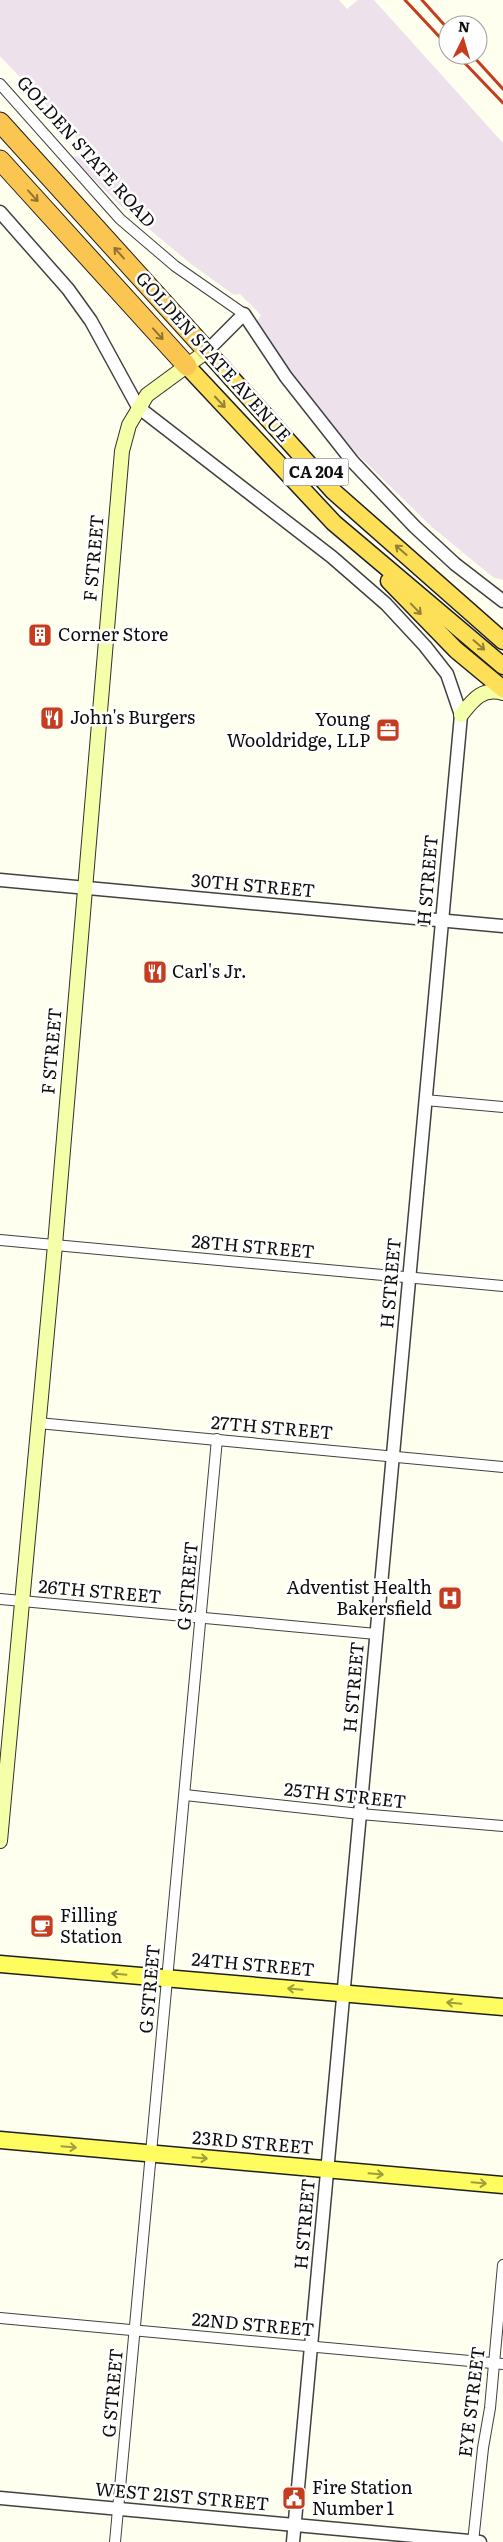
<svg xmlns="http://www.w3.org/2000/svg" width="503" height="2542" viewBox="0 0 503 2542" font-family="Literata,serif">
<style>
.industrial{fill:#ede2ec}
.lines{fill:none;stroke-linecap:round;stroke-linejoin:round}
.minor-casing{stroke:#414141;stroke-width:12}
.tertiary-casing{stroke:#414141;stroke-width:15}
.secondary-casing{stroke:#303030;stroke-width:16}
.primary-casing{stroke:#1f1f1f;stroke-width:19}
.trunk-casing{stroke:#1f1f1f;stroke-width:19}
.motorway-casing{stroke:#1f1f1f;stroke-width:21}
.minor{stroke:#fff;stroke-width:10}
.tertiary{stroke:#fff;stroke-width:12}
.secondary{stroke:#f5ffaa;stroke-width:14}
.primary{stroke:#fffc5f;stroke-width:16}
.trunk{stroke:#fde058;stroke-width:16}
.motorway{stroke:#fbc551;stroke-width:19}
.rail{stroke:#c53c1f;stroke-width:3}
.oneway{stroke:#907333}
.oneway2{stroke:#918237}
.oneway3{stroke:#9f9d3f}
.labels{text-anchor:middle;stroke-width:5;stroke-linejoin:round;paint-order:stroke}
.shield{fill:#fff;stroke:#565656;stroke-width:1}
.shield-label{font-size:16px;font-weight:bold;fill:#0e0e0e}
.street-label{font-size:18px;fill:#0e0e0e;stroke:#fff}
.poi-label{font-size:18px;fill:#0e0e0e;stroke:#fff;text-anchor:start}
</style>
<rect width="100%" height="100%" fill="#ffffef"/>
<!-- industrial -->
<path class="industrial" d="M 0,0 L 339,0 L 347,9 L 358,0 L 374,0 L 503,143 L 503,580 L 494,578 L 433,528 L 357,454 L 288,372 L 258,328 L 257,321 L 261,315 L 240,294 L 234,295 L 191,264 L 121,206 L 70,156 L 96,158 L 0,56 Z"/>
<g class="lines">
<!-- minor casing -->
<g class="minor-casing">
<g id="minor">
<path d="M 0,84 L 120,219 L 175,266 L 244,314"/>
<path d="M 425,1100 L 503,1107"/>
<path d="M 0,1240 L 503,1286"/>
<path d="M 38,1423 L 503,1467"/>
<path d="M 0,1599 L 376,1634"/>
<path d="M 185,1795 L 360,1814 L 503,1826"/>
<path d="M 0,2318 L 503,2364"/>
<path d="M 115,2542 L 217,1439"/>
<path d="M 473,2542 L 483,2448 L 490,2408 L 503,2265"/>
</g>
</g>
<!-- tertiary casing -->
<g class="tertiary-casing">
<g id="tertiary">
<path d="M 0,212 L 68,289 L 91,321 L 138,407 L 332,557 L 386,604 L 425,646 L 447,674 L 461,715 L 293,2542"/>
<path d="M 207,351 L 244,314 L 286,377 L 353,462 L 415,527 L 455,564 L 503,601"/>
<path d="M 0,880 L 503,926"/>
<path d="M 0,2498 L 480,2542"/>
</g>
</g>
<!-- secondary casing -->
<g class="secondary-casing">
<g id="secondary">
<path d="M 461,715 C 473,700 482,687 503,693"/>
<path d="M 0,1841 L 55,1245 L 122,451 L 129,425 L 147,395 L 207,351"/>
</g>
</g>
<!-- primary casing -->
<g class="primary-casing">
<g id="primary">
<path d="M 0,1964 L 503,2007"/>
<path d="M 0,2140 L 503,2185"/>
</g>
</g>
<!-- trunk casing -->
<g class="trunk-casing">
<g id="trunk">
<path d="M 207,351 L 333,491 L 503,641"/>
<path d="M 187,366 L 334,523 L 503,666"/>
<path d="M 389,581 L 456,650 L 503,689"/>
</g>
</g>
<!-- motorway casing -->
<g class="motorway-casing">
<g id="motorway">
<path d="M 0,122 L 207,351"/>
<path d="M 0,160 L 187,366"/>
</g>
</g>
<!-- minor -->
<use href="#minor" class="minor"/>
<!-- tertiary -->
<use href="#tertiary" class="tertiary"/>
<!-- secondary -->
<use href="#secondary" class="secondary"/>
<!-- primary -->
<use href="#primary" class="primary"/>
<!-- trunk -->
<use href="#trunk" class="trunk"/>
<!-- motorway -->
<use href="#motorway" class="motorway"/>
<!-- rail -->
<g class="rail">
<path d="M 405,0 L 448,46"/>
<path d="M 422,0 L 448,29"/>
<path d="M 457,55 L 503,103"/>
<path d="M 472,55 L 503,89"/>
</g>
</g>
<!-- one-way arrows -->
<defs><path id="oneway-shaft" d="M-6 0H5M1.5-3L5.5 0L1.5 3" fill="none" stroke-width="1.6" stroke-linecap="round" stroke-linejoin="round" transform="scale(1.25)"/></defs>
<g class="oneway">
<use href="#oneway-shaft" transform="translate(33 196) rotate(48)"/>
<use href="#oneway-shaft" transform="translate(119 253) rotate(-132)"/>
<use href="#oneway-shaft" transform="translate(158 334) rotate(48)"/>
</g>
<g class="oneway2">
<use href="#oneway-shaft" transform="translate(220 402) rotate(47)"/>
<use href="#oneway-shaft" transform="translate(401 550) rotate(-139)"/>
<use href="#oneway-shaft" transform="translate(416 609) rotate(46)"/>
<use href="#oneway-shaft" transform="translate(479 645) rotate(41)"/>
</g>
<g class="oneway3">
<use href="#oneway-shaft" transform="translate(119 1974) rotate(-175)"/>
<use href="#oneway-shaft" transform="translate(295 1989) rotate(-175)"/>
<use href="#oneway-shaft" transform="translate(454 2003) rotate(-175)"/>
<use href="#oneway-shaft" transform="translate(69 2147) rotate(5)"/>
<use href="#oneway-shaft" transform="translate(200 2158) rotate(5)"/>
<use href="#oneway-shaft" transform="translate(376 2174) rotate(5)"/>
<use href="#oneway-shaft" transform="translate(479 2183) rotate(5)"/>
</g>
<!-- icons -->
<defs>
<g id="building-square" transform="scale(1.25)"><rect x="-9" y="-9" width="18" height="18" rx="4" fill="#c53c1f" stroke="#fff"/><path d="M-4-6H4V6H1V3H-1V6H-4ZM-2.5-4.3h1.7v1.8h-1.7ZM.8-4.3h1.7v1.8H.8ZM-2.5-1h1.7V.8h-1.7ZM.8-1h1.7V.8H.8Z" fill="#fff"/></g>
<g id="restaurant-square" transform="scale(1.25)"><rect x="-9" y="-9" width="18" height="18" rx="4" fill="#c53c1f" stroke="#fff"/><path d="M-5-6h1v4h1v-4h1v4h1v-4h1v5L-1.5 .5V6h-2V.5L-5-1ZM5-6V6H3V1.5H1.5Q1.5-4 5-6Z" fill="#fff"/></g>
<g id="office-square" transform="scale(1.25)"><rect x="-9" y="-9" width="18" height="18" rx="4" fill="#c53c1f" stroke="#fff"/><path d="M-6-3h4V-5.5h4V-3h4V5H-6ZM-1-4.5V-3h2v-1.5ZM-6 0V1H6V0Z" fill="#fff"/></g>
<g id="hospital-square" transform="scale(1.25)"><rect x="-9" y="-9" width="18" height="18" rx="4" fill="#c53c1f" stroke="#fff"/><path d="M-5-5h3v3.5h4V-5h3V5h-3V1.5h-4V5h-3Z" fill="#fff"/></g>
<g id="cafe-square" transform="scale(1.25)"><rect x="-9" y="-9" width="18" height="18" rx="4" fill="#c53c1f" stroke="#fff"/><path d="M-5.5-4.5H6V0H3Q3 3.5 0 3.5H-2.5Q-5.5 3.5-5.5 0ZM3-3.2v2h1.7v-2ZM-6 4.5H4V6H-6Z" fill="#fff"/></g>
<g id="civic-square" transform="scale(1.25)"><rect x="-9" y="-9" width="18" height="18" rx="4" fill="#c53c1f" stroke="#fff"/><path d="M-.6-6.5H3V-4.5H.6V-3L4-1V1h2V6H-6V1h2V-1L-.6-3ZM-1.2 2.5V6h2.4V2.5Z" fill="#fff"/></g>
</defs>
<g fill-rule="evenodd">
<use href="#building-square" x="40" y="635"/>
<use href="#restaurant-square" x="52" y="718"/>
<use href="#office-square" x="388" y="730"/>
<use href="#restaurant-square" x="155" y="972"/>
<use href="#hospital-square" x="450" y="1598"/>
<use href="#cafe-square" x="42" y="1926"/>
<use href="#civic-square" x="294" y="2498"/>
</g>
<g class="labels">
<!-- shield labels -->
<rect class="shield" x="283.5" y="458.5" width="65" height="27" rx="4"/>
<g class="shield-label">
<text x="316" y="478">CA 204</text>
</g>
<!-- street labels -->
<g class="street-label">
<text transform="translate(86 152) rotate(48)" y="6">GOLDEN STATE ROAD</text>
<text transform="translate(213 357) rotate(48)" y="6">GOLDEN STATE AVENUE</text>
<text transform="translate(94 558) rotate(-85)" y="6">F STREET</text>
<text transform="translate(428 880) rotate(-85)" y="6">H STREET</text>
<text transform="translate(253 886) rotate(5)" y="6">30TH STREET</text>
<text transform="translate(52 1051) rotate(-85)" y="6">F STREET</text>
<text transform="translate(253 1247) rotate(5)" y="6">28TH STREET</text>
<text transform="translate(391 1283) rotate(-85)" y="6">H STREET</text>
<text transform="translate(272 1428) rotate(5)" y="6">27TH STREET</text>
<text transform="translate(188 1586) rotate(-85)" y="6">G STREET</text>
<text transform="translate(100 1592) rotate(5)" y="6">26TH STREET</text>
<text transform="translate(354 1687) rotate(-85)" y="6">H STREET</text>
<text transform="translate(345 1796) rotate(6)" y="6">25TH STREET</text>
<text transform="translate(253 1965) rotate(5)" y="6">24TH STREET</text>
<text transform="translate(150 1989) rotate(-85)" y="6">G STREET</text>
<text transform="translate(253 2143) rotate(5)" y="6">23RD STREET</text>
<text transform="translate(305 2224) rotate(-85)" y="6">H STREET</text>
<text transform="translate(253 2325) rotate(5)" y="6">22ND STREET</text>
<text transform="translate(113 2393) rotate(-85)" y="6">G STREET</text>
<text transform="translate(472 2402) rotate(-83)" y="6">EYE STREET</text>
<text transform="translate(182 2497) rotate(5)" y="6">WEST 21ST STREET</text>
</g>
<!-- poi labels -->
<g class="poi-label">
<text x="58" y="641">Corner Store</text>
<text x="70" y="724">John's Burgers</text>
<text x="370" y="726" text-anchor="end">Young<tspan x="370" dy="21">Wooldridge, LLP</tspan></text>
<text x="172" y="978">Carl's Jr.</text>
<text x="432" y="1594" text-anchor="end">Adventist Health<tspan x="432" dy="21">Bakersfield</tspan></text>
<text x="60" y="1922">Filling<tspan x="60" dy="21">Station</tspan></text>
<text x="312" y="2494">Fire Station<tspan x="312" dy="21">Number 1</tspan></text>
</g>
</g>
<!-- north arrow -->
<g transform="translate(463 40) rotate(5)"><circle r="24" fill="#ffffff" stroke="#9f9f9f"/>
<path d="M0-4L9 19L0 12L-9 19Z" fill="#c53c1f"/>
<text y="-8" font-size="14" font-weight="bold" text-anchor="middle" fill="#0e0e0e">N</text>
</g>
</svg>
